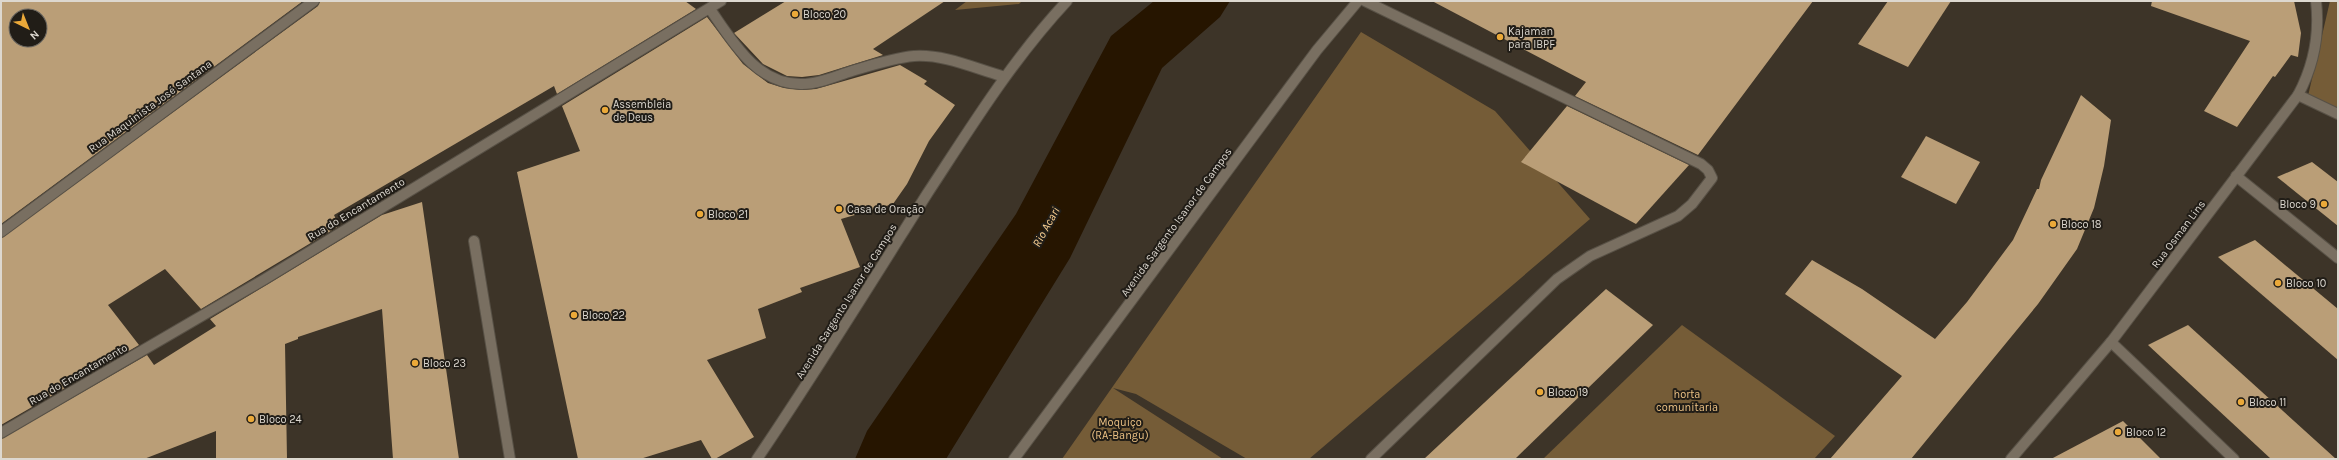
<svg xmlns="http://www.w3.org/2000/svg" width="2339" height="460" viewBox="0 0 2339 460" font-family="Karla,sans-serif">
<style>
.green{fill:#755c37}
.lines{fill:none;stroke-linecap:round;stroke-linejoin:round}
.river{fill:#261500;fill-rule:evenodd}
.building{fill:#ba9e77;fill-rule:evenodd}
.minor-casing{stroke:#585146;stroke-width:12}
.tertiary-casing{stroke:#585146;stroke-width:12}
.minor{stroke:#796f61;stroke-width:10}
.tertiary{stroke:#796f61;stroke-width:10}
.poi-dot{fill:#eba939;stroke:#211d17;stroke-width:1.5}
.labels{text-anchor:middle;stroke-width:4;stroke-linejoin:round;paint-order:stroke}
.poi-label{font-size:11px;fill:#ddd8d0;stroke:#211d17;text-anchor:start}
.street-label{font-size:11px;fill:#ddd8d0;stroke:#211d17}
.park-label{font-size:11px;fill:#edc284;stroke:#211d17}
.water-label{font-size:12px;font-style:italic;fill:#f9ce90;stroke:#211d17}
</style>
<rect width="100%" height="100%" fill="#3d3428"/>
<!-- green -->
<g class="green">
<path d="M 967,1 L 1022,1 L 1019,4 L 955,10 Z"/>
<path d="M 2330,1 L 2338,1 L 2338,110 L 2308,96 Z"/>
<path d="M 1361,32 L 1495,111 L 1590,219 L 1309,459 L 1247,459 L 1136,394 L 1113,388 L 1223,459 L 1062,459 Z"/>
<path d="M 1682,325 L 1835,436 L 1814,459 L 1543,459 Z"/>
</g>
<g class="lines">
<!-- river -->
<path class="river" d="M 1154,1 L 1230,1 L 1220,17 L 1162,68 L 1070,258 L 946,459 L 855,459 L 867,431 L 1016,214 L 1111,36 Z"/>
</g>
<!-- building -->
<g class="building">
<path d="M 1,1 L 303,1 L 1,224 ZM 16,16 L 40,16 L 40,40 L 16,40 Z"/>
<path d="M 320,1 L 685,1 L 696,9 L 557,94 L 554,86 L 334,215 L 339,226 L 201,309 L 165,269 L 108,305 L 139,345 L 1,425 L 1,238 L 318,6 Z"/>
<path d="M 786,1 L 945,1 L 873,49 L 883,55 L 819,75 L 802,77 L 787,76 L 763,64 L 734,33 Z"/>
<path d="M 1432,1 L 1813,1 L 1698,155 L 1575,96 L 1586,82 Z"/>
<path d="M 1888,1 L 1951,1 L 1908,67 L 1858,44 Z"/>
<path d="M 2152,1 L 2294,1 L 2301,33 L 2298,57 L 2291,55 L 2275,77 L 2273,76 L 2237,127 L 2204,111 L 2250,41 L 2151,6 Z"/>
<path d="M 707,17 L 743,64 L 768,83 L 784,88 L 802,90 L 816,89 L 900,65 L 927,81 L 924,84 L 955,105 L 929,141 L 907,184 L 893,204 L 841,219 L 860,267 L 800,288 L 802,292 L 758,309 L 766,338 L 707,360 L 754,437 L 715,459 L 712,459 L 701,440 L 640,459 L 578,459 L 517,172 L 580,151 L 562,106 Z"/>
<path d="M 2081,95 L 2111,120 L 2104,166 L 2094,208 L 2077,249 L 2038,304 L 1911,459 L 1830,459 L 1902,376 L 1785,294 L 1812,260 L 1862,289 L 1935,339 L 1967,302 L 2013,240 L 2037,189 L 2039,189 L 2041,180 Z"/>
<path d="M 1567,106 L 1689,165 L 1636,224 L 1521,162 Z"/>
<path d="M 1926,136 L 1980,162 L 1956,204 L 1901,177 Z"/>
<path d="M 2312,162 L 2338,182 L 2338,226 L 2277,177 Z"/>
<path d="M 422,202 L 459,459 L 393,459 L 382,309 L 298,337 L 298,339 L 285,344 L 287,459 L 216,459 L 216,431 L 144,459 L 1,459 L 1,439 L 147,355 L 154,365 L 216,326 L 210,319 L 382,215 Z"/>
<path d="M 2255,240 L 2338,309 L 2338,360 L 2218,257 Z"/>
<path d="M 1606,289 L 1653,325 L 1515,459 L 1424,459 Z"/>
<path d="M 2188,325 L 2336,459 L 2271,459 L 2148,345 Z"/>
<path d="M 2123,421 L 2161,459 L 2051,459 Z"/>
</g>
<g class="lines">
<!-- minor casing -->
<g class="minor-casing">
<g id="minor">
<path d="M 1365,1 L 1701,164 L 1708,170 L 1712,178 L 1692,204 L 1678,216 L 1590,256 L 1557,279 L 1371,459"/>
<path d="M 710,9 C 732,41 757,85 802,84 C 819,84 836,76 852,71 C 872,65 893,58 914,56 C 944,54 974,68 1002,76"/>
<path d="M 2298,95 L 2338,114"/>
<path d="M 2236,176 L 2338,258"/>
<path d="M 1,232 L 314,1"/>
<path d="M 474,241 L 510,459"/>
<path d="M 2111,342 L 2234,459"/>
<path d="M 1,433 L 265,279 L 721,1"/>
<path d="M 757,459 C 816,372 871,283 927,194 C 971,127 1012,60 1067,1"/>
<path d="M 2011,459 L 2111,342 L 2298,95 C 2314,65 2320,35 2316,1"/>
</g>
</g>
<!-- tertiary casing -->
<g class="tertiary-casing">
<path id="tertiary" d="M 1014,459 L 1317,50 L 1358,1"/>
</g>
<!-- minor -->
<use href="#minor" class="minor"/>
<!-- tertiary -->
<use href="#tertiary" class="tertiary"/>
</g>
<!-- markers -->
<g class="poi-dot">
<circle cx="795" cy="14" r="4"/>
<circle cx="1500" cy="37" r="4"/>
<circle cx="605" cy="110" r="4"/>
<circle cx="2324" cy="204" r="4"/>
<circle cx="839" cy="209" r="4"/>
<circle cx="700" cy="214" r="4"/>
<circle cx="2053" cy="224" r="4"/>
<circle cx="2278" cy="283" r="4"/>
<circle cx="574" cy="315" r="4"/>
<circle cx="415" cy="363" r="4"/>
<circle cx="1540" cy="392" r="4"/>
<circle cx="2241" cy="402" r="4"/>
<circle cx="251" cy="419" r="4"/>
<circle cx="2118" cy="432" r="4"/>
</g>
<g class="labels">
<!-- poi labels -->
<g class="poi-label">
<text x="803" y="18">Bloco 20</text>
<text x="1508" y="35">Kajaman<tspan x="1508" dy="13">para IBPF</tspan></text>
<text x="613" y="108">Assembleia<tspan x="613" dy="13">de Deus</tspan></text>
<text x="2316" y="208" text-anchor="end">Bloco 9</text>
<text x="847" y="213">Casa de Oração</text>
<text x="708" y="218">Bloco 21</text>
<text x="2061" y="228">Bloco 18</text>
<text x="2286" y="287">Bloco 10</text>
<text x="582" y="319">Bloco 22</text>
<text x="423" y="367">Bloco 23</text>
<text x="1548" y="396">Bloco 19</text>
<text x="2249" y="406">Bloco 11</text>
<text x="259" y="423">Bloco 24</text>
<text x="2126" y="436">Bloco 12</text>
</g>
<!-- street labels -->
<g class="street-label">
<text transform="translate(150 106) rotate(-36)" y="4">Rua Maquinista José Santana</text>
<text transform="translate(356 209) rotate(-31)" y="4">Rua do Encantamento</text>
<text transform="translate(1176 222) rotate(-54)" y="4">Avenida Sargento Isanor de Campos</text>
<text transform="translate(2178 234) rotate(-53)" y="4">Rua Osman Lins</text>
<text transform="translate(846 301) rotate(-58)" y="4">Avenida Sargento Isanor de Campos</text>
<text transform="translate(78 374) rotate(-30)" y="4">Rua do Encantamento</text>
</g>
<!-- park labels -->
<g class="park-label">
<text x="1687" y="398">horta<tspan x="1687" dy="13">comunitaria</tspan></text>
<text x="1120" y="426">Moquiço<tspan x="1120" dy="13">(RA-Bangu)</tspan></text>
</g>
<!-- water labels -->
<g class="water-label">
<text transform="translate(1046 227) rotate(-61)" y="4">Rio Acari</text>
</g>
</g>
<!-- border -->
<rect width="2339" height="460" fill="none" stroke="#ddd8d0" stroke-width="4"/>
<!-- north arrow -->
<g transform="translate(28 28) rotate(137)"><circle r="19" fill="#211d17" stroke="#6c6861"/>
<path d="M0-3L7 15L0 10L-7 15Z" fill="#eba939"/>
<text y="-6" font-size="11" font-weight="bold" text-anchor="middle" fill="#ddd8d0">N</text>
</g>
</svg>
